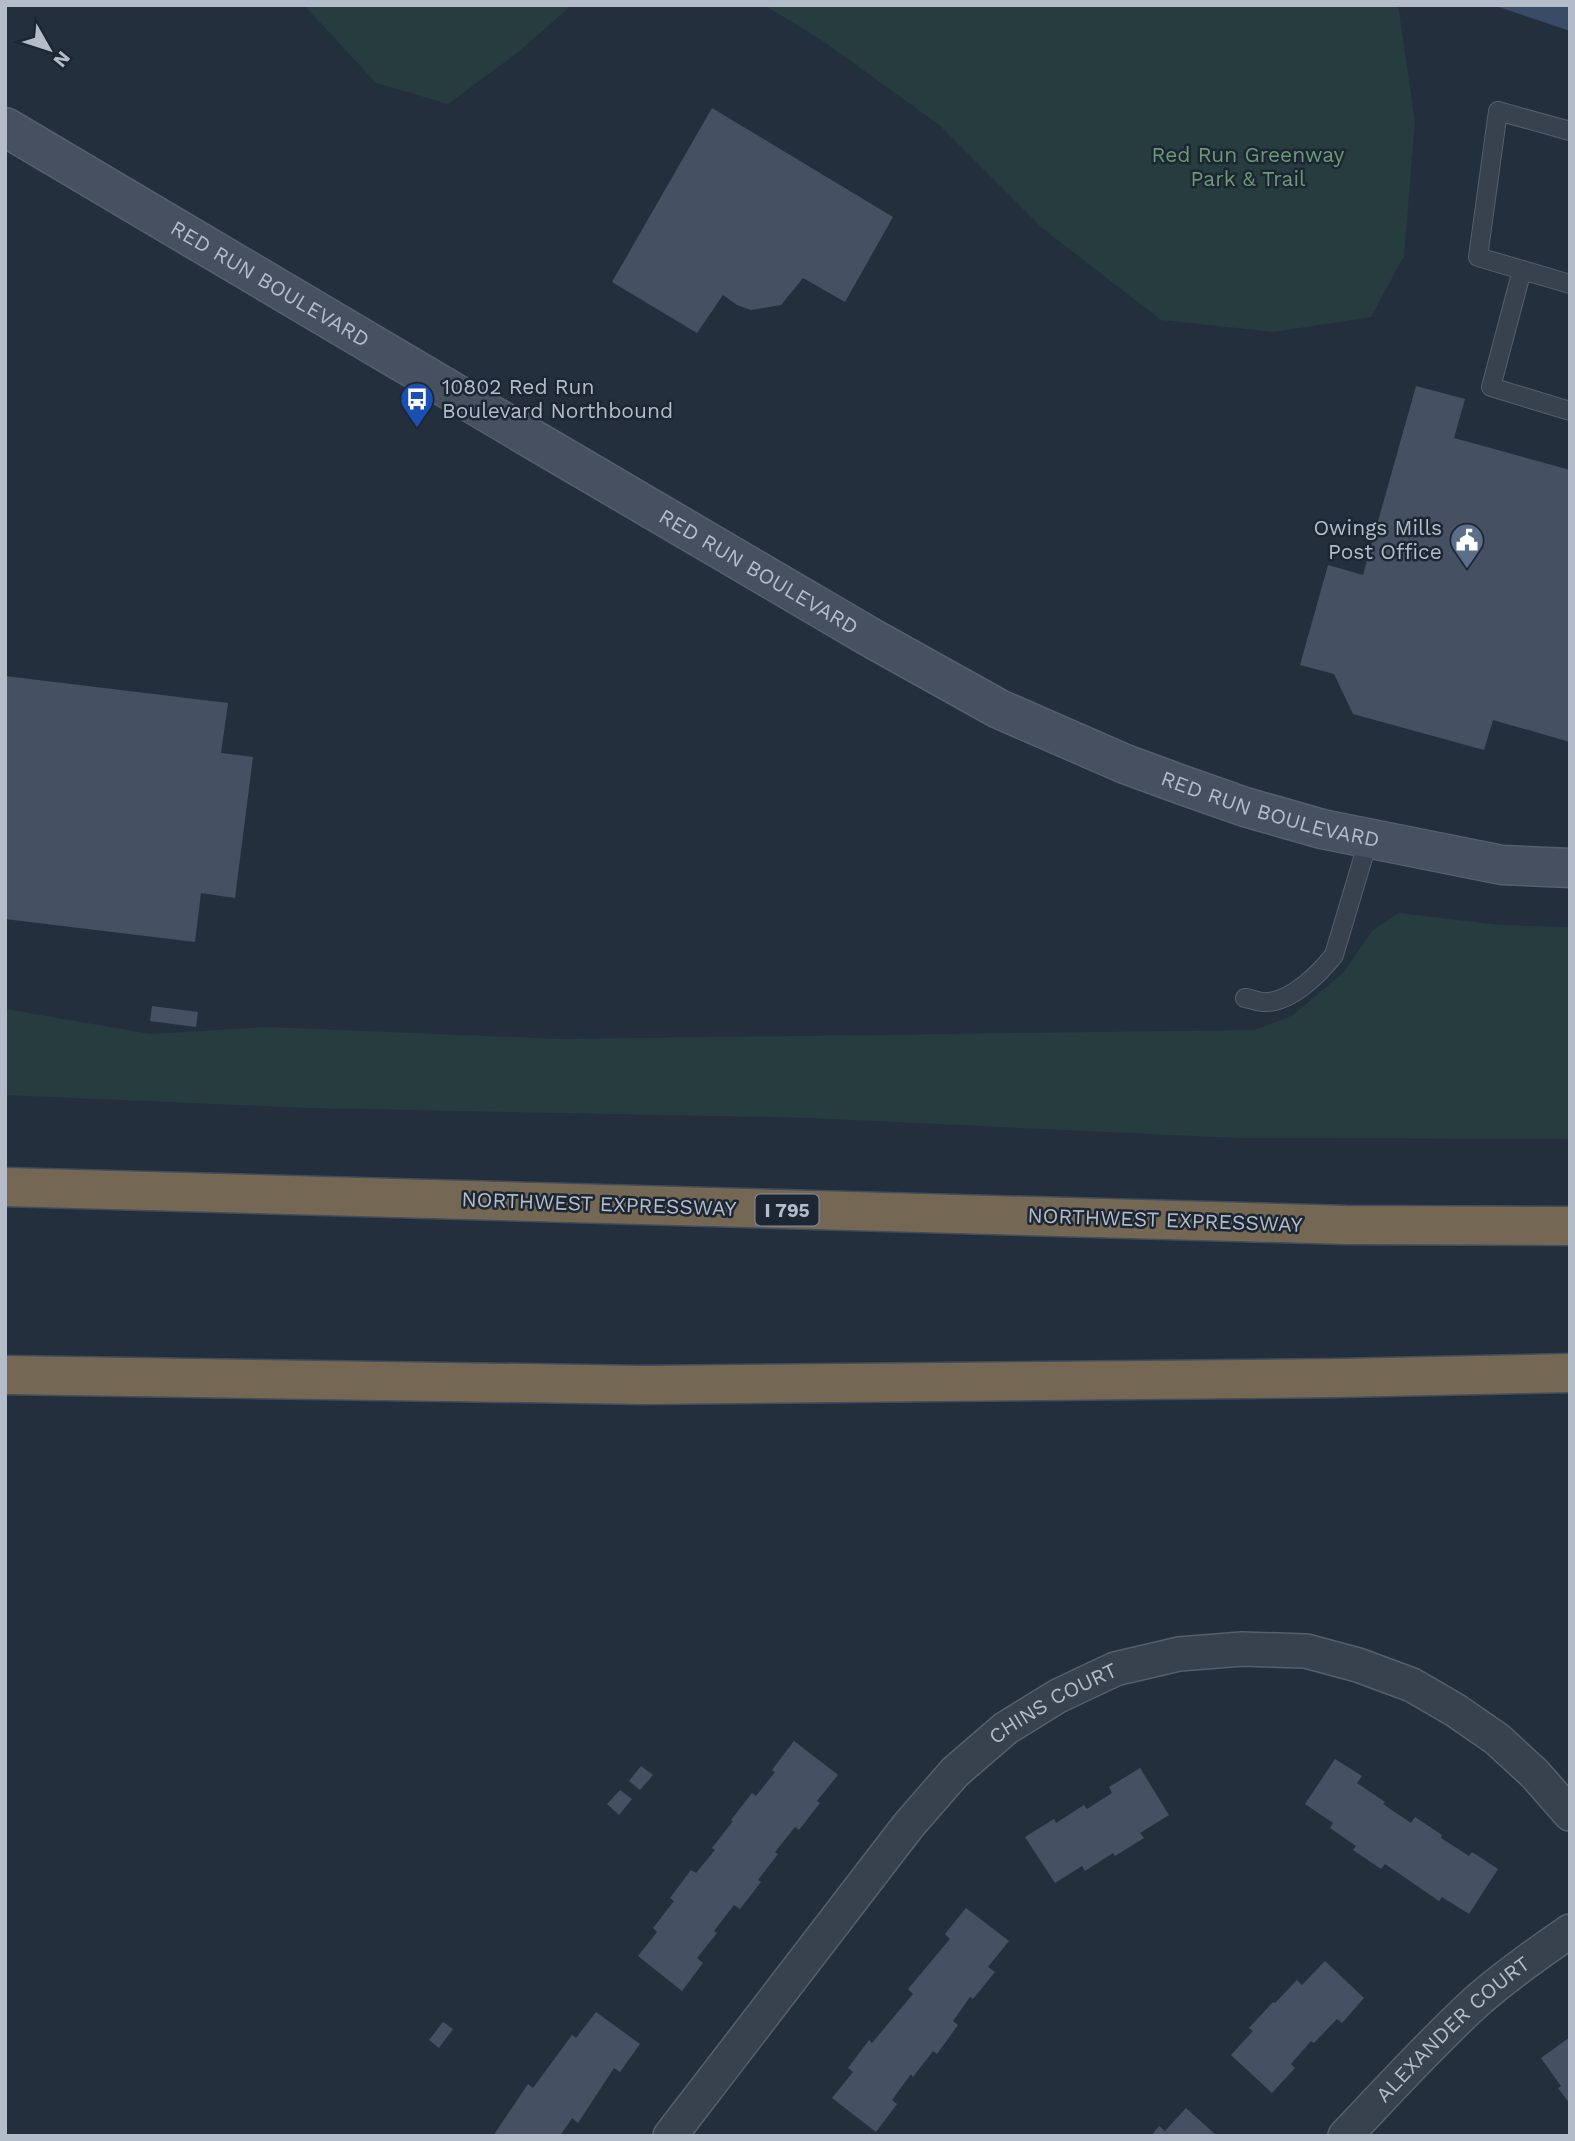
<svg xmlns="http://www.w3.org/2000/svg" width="1575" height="2141" viewBox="0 0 1575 2141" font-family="'Work Sans',sans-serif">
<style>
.green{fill:#263c3f}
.water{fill:#394c67}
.building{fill:#455162}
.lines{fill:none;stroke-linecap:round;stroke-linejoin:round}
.service-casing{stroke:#565f6c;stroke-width:20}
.minor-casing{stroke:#565f6c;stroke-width:36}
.secondary-casing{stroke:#565f6c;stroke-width:41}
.motorway-casing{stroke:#434c59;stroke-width:41}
.service{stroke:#38414e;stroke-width:18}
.minor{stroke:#38414e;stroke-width:33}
.secondary{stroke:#465061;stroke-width:38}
.motorway{stroke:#746855;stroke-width:38}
.labels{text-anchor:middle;stroke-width:5;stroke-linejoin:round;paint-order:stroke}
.shield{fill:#1d2633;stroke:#878f9c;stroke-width:2}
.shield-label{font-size:19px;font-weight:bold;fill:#b4bcc9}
.park-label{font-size:21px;fill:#6b9a76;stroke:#1d2633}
.street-label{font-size:21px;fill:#b4bcc9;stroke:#1d2633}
.poi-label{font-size:21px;fill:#b4bcc9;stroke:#1d2633;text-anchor:start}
</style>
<rect width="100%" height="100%" fill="#242f3e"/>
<!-- green -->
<g class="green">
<path d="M 304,5 L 572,5 L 517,53 L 448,104 L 376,83 Z"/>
<path d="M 764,5 L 1398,5 L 1415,122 L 1404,256 L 1371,317 L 1274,332 L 1161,320 L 1042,228 L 938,124 L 823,41 Z"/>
<path d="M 1399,913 L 1500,925 L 1570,927 L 1570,1139 L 1237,1138 L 810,1118 L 306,1108 L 5,1095 L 5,1009 L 151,1034 L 268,1027 L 561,1039 L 1255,1030 L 1293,1015 L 1344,972 L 1372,931 Z"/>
</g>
<!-- water -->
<path class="water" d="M 1493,5 L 1570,5 L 1570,31 Z"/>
<!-- building -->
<g class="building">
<path d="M 712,108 L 893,217 L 845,302 L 803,278 L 781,305 L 751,310 L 737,305 L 723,295 L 697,333 L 612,282 Z"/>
<path d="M 1416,386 L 1465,399 L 1454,438 L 1570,470 L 1570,742 L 1493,720 L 1484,750 L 1353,714 L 1334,674 L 1300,665 L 1328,565 L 1363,575 Z"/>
<path d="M 5,676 L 228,703 L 221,753 L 253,757 L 235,898 L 201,893 L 195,942 L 5,919 Z"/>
<path d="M 152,1006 L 198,1012 L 196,1027 L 150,1021 Z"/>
<path d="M 794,1741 L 838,1775 L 817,1801 L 820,1803 L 799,1830 L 795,1827 L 775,1852 L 778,1854 L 758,1880 L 761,1882 L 740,1909 L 734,1905 L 714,1931 L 717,1933 L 697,1958 L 703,1963 L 682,1991 L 638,1956 L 657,1932 L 653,1928 L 674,1901 L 670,1898 L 691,1870 L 696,1873 L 715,1850 L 712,1848 L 733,1821 L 731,1820 L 752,1793 L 756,1796 L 775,1772 L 772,1770 Z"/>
<path d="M 1335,1759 L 1362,1776 L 1357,1783 L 1385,1802 L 1383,1804 L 1411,1823 L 1415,1817 L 1442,1835 L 1441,1838 L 1469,1856 L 1472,1852 L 1498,1869 L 1469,1914 L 1442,1897 L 1439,1901 L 1385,1864 L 1381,1869 L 1353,1850 L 1356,1846 L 1330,1828 L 1333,1823 L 1305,1804 Z"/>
<path d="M 641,1766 L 653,1775 L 640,1790 L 629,1781 Z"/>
<path d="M 1140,1768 L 1169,1815 L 1140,1833 L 1144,1838 L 1115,1856 L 1113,1853 L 1085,1871 L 1082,1866 L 1055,1883 L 1025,1837 L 1054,1819 L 1056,1823 L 1084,1805 L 1087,1809 L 1112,1793 L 1109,1787 Z"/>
<path d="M 620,1790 L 632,1799 L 619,1815 L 607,1804 Z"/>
<path d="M 966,1908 L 1009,1941 L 988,1967 L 995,1972 L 973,1999 L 970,1997 L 953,2021 L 958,2025 L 937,2054 L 933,2051 L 913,2077 L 911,2074 L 892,2100 L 897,2104 L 876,2132 L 832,2098 L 853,2072 L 848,2068 L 869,2040 L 872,2043 L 913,1994 L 908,1989 L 950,1939 L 945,1934 Z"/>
<path d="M 1325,1961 L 1364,1998 L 1342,2023 L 1337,2019 L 1314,2043 L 1311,2041 L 1291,2064 L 1295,2068 L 1272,2093 L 1231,2055 L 1253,2031 L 1249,2028 L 1273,2002 L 1275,2003 L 1297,1980 L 1302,1985 Z"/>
<path d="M 596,2012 L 640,2044 L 620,2072 L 614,2068 L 578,2123 L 572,2118 L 560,2136 L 493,2136 L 528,2084 L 533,2088 L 572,2035 L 576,2038 Z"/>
<path d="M 443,2022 L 453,2029 L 439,2048 L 429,2040 Z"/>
<path d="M 1570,2037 L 1570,2104 L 1558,2088 L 1561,2086 L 1541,2058 Z"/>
<path d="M 1186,2108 L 1217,2136 L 1151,2136 L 1159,2126 L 1165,2131 Z"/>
</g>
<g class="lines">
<!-- service casing -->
<g class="service-casing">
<g id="service">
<path d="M 1570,131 L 1498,111 L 1478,257 L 1570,284"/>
<path d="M 1522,270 L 1491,387 L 1570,411"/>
<path d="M 1245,998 C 1252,999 1260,1003 1267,1002 C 1292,1001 1320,973 1334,955 L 1369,838"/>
</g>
</g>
<!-- minor casing -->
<g class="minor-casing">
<g id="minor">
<path id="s1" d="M 670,2136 L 908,1826 L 955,1772 L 1006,1728 L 1058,1696 L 1115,1669 L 1179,1654 L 1242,1649 L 1306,1651 L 1358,1665 L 1412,1685 L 1455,1710 L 1497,1739 L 1535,1774 L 1570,1814"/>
<path id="s2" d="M 1345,2136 C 1388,2091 1430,2044 1476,2002 C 1505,1976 1538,1953 1570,1931"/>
</g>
</g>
<!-- secondary casing -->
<g class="secondary-casing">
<g id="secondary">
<path id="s3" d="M 5,127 L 534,440 L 868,636 L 999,709 L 1125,764 L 1185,786 L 1245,807 L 1322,829 L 1502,865 L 1570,868"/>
</g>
</g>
<!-- motorway casing -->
<g class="motorway-casing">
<g id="motorway">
<path d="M 5,1187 L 1347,1225 L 1570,1226"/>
<path d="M 5,1375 L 645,1385 L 1338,1378 L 1570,1373"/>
</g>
</g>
<!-- service -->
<use href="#service" class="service"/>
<!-- minor -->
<use href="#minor" class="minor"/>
<!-- secondary -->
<use href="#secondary" class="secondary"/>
<!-- motorway -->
<use href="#motorway" class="motorway"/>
</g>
<!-- icons -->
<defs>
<g id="bus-pin" transform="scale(1.75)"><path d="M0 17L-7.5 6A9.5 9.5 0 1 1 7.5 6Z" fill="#1a4fb4" stroke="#1d2633"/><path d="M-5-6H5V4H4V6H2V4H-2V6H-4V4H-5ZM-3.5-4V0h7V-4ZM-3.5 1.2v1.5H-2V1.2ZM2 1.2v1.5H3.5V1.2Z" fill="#fff"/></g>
<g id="civic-pin" transform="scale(1.75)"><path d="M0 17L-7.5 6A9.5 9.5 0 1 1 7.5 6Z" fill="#5c6f8a" stroke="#1d2633"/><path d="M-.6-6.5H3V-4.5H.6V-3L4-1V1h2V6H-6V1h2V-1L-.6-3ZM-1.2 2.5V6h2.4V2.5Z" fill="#fff"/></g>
</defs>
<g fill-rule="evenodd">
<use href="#bus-pin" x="417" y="399"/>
<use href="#civic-pin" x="1467" y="540"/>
</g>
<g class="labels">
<!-- shield labels -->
<rect class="shield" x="755.5" y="1194.5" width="63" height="31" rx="5"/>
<g class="shield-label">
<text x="787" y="1217">I 795</text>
</g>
<!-- park labels -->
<g class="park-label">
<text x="1248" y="162">Red Run Greenway<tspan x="1248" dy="24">Park &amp; Trail</tspan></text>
</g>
<!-- street labels -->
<g class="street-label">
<text dy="7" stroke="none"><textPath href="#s3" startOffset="308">RED RUN BOULEVARD</textPath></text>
<text dy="7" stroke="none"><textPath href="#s3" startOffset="875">RED RUN BOULEVARD</textPath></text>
<text dy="7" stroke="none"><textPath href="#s3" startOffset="1442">RED RUN BOULEVARD</textPath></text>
<text transform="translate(599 1204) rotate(2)" y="7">NORTHWEST EXPRESSWAY</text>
<text transform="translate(1165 1220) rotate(2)" y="7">NORTHWEST EXPRESSWAY</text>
<text dy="7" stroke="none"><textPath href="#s1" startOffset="583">CHINS COURT</textPath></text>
<text dy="7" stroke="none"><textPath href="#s2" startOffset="152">ALEXANDER COURT</textPath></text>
</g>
<!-- poi labels -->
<g class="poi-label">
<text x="442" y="394">10802 Red Run<tspan x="442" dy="24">Boulevard Northbound</tspan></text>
<text x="1442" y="535" text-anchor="end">Owings Mills<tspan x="1442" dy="24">Post Office</tspan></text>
</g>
</g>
<!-- border -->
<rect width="1575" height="2141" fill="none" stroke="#b4bcc9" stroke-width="14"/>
<!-- north arrow -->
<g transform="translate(49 49) rotate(129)" stroke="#1d2633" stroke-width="5" paint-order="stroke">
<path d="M0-5L12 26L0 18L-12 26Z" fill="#b4bcc9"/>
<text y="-10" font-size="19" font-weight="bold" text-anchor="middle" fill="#b4bcc9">N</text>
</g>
</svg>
